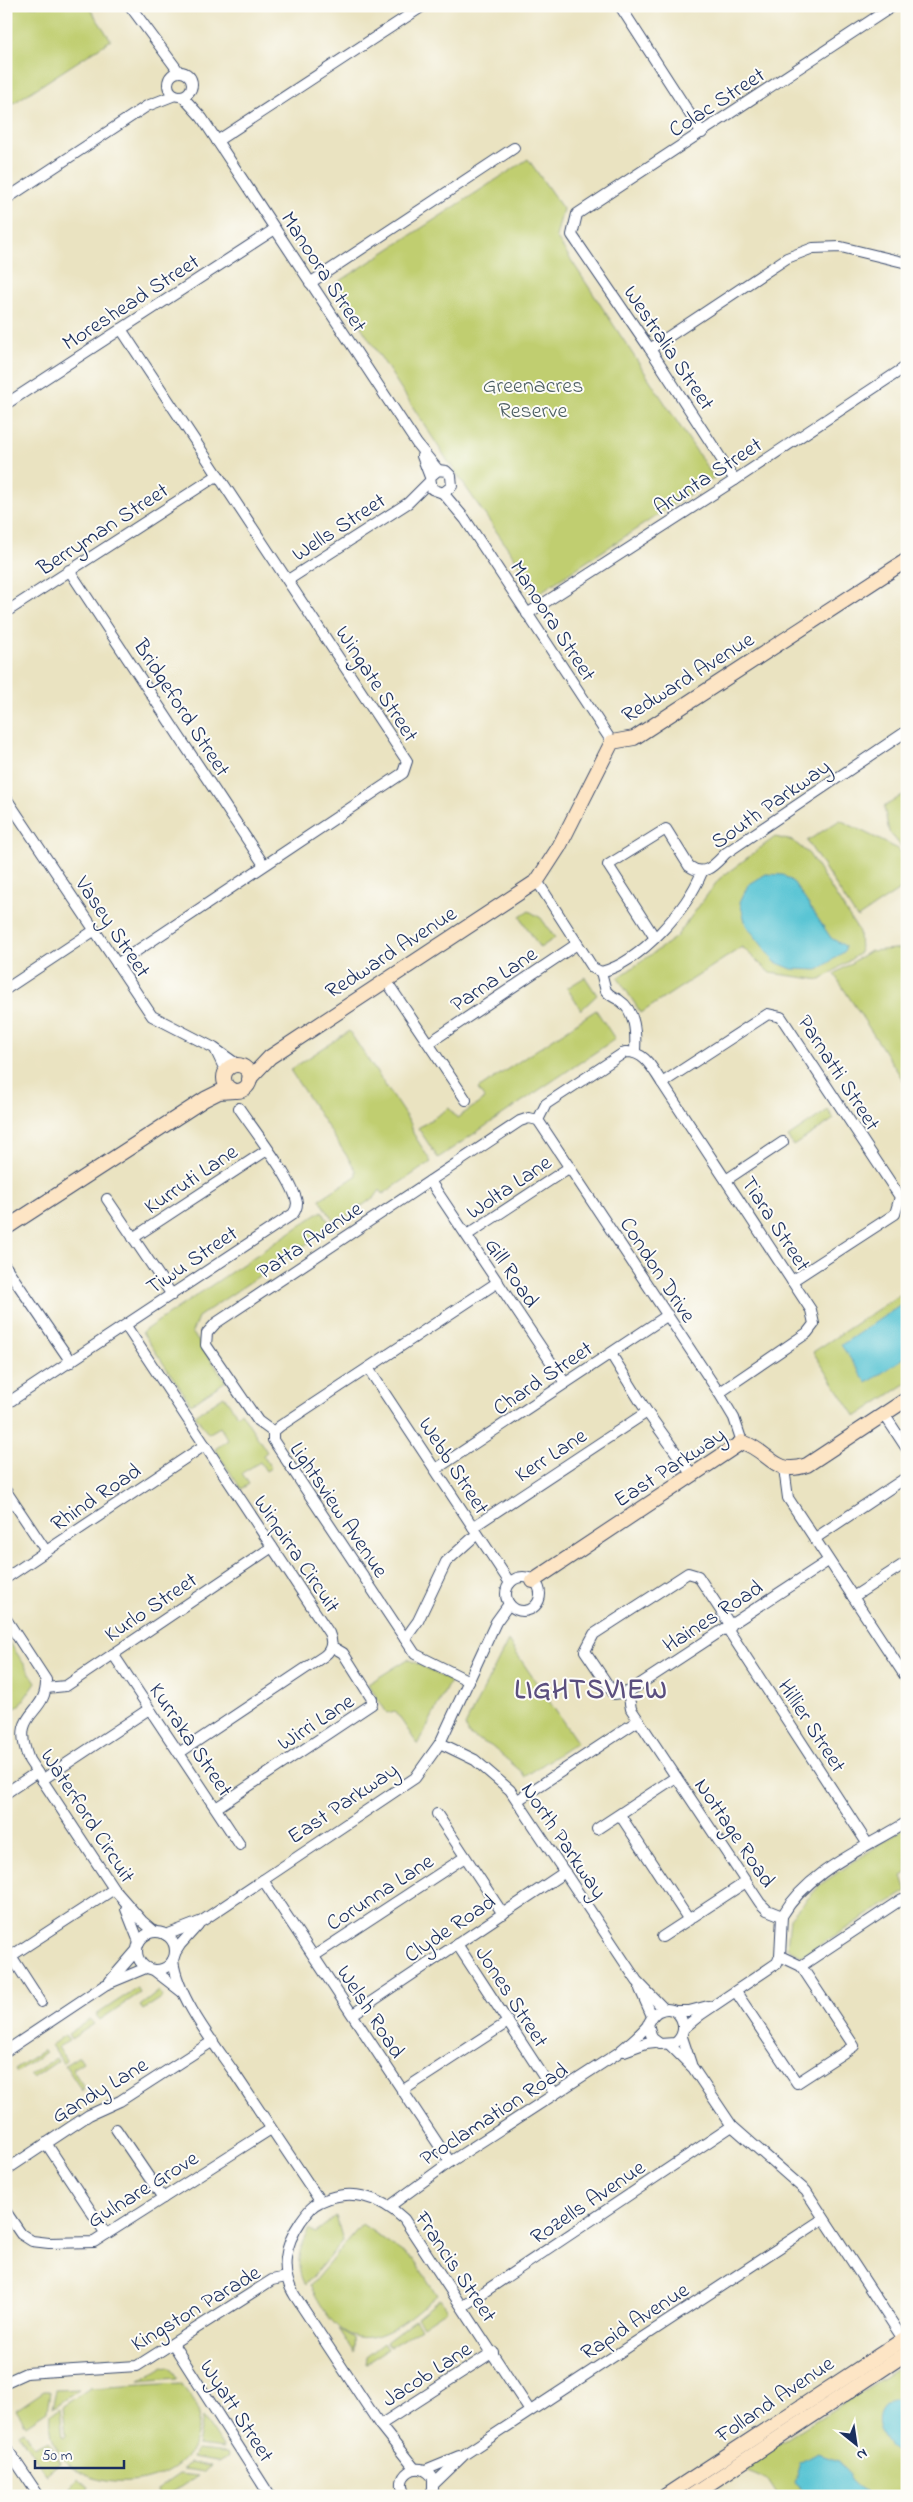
<svg xmlns="http://www.w3.org/2000/svg" width="913" height="2502" viewBox="0 0 913 2502" font-family="'Indie Flower',sans-serif">
<style>
.green{fill:#c0ce70;stroke:#6e7e67}
.water{fill:#5ac5d4;stroke:#3a7a99}
.lines{fill:none;stroke-linecap:round;stroke-linejoin:round}
.street-casing{stroke:#3a4a6d;stroke-width:12}
.secondary-casing{stroke:#3a4a6d;stroke-width:16}
.street{stroke:#fff;stroke-width:10}
.secondary{stroke:#fde5c5;stroke-width:14}
.labels{text-anchor:middle;stroke-width:4;stroke-linejoin:round;paint-order:stroke}
.street-label{font-size:22px;fill:#1b2f5e;stroke:#fdfcf7}
.park-label{font-size:22px;fill:#4d5f63;stroke:#fdfcf7}
.district-label{font-size:28px;font-weight:bold;letter-spacing:1px;fill:#5b4f7f;stroke:#fdfcf7}
</style>
<rect width="100%" height="100%" fill="#fdfcf7"/>
<filter id="ink" filterUnits="userSpaceOnUse"><feTurbulence type="fractalNoise" baseFrequency=".02" numOctaves="2"/><feDisplacementMap in="SourceGraphic" scale="10" xChannelSelector="R" yChannelSelector="G"/><feConvolveMatrix kernelMatrix="1 2 1 2 8 2 1 2 1" color-interpolation-filters="sRGB"/></filter>
<filter id="wash" filterUnits="userSpaceOnUse"><feTurbulence type="fractalNoise" baseFrequency=".0096" numOctaves="4" result="noise"/><feDisplacementMap in="SourceGraphic" scale="20" xChannelSelector="R" yChannelSelector="G"/><feGaussianBlur stdDeviation="1.12" result="paint"/><feColorMatrix in="noise" values="0 0 0 0 0 0 0 0 0 0 0 0 0 0 0 0 0 1.4 0 .05"/><feComposite in="paint" operator="in"/></filter>
<g filter="url(#wash)">
<rect width="100%" height="100%" fill="#eae3c1"/>
<!-- green -->
<g class="green">
<path d="M 6,6 L 88,6 L 111,40 L 6,108 Z"/>
<path d="M 528,159 L 563,209 L 556,237 L 714,478 L 539,593 L 449,463 L 334,285 Z"/>
<path d="M 907,792 L 907,853 L 889,832 L 884,807 Z"/>
<path d="M 840,820 L 898,849 L 907,860 L 907,885 L 857,918 L 807,841 Z"/>
<path d="M 775,837 L 793,841 L 809,854 L 859,932 L 860,953 L 821,980 L 770,973 L 742,947 L 641,1013 L 618,978 L 676,937 L 719,879 Z"/>
<path d="M 529,911 L 541,918 L 555,938 L 540,948 L 520,917 Z"/>
<path d="M 907,948 L 907,1086 L 834,974 L 870,951 Z"/>
<path d="M 585,977 L 597,995 L 581,1010 L 567,988 Z"/>
<path d="M 596,1010 L 615,1039 L 438,1158 L 418,1128 L 449,1108 L 457,1118 L 485,1099 L 478,1089 Z"/>
<path d="M 349,1031 L 411,1124 L 413,1133 L 431,1162 L 383,1194 L 380,1190 L 375,1197 L 335,1224 L 320,1199 L 356,1176 L 356,1170 L 290,1070 Z"/>
<path d="M 828,1110 L 834,1119 L 793,1146 L 788,1137 Z"/>
<path d="M 907,1137 L 907,1180 L 899,1167 Z"/>
<path d="M 322,1211 L 332,1227 L 198,1317 L 192,1332 L 226,1381 L 191,1404 L 142,1332 Z"/>
<path d="M 907,1290 L 907,1383 L 856,1417 L 813,1352 Z"/>
<path d="M 224,1396 L 237,1415 L 241,1412 L 267,1452 L 263,1455 L 271,1468 L 266,1471 L 260,1462 L 242,1473 L 249,1484 L 241,1489 L 215,1449 L 228,1440 L 220,1427 L 208,1434 L 195,1415 Z"/>
<path d="M 6,1637 L 36,1682 L 20,1705 L 6,1714 Z"/>
<path d="M 508,1641 L 577,1742 L 524,1777 L 522,1772 L 491,1746 L 469,1735 L 465,1726 Z"/>
<path d="M 408,1659 L 450,1681 L 418,1745 L 395,1711 L 387,1713 L 368,1684 Z"/>
<path d="M 907,1826 L 907,1873 L 902,1876 L 907,1891 L 802,1956 L 787,1948 L 790,1918 L 821,1884 Z"/>
<path d="M 137,1988 L 140,1993 L 100,2020 L 96,2015 Z"/>
<path d="M 159,1991 L 163,1997 L 143,2010 L 140,2006 Z"/>
<path d="M 90,2019 L 94,2024 L 71,2039 L 68,2034 Z"/>
<path d="M 65,2035 L 69,2041 L 58,2047 L 66,2060 L 63,2063 L 51,2045 Z"/>
<path d="M 44,2050 L 46,2052 L 17,2072 L 15,2069 Z"/>
<path d="M 79,2056 L 83,2062 L 72,2069 L 84,2087 L 82,2091 L 65,2065 Z"/>
<path d="M 56,2058 L 58,2061 L 33,2078 L 30,2075 Z"/>
<path d="M 336,2216 L 343,2241 L 305,2285 C 294,2266 299,2247 309,2229 L 315,2233 Z"/>
<path d="M 362,2224 L 415,2261 L 437,2295 C 411,2317 367,2361 333,2322 C 324,2312 317,2297 310,2286 Z"/>
<path d="M 440,2299 L 447,2310 L 423,2326 L 417,2318 Z"/>
<path d="M 415,2320 L 421,2328 L 390,2347 L 386,2342 Z"/>
<path d="M 338,2329 L 353,2338 L 354,2353 Z"/>
<path d="M 384,2343 L 388,2349 L 365,2364 L 366,2357 Z"/>
<path d="M 907,2363 L 907,2496 L 778,2496 L 767,2479 L 740,2468 Z"/>
<path d="M 162,2367 L 171,2368 L 177,2378 L 139,2381 Z"/>
<path d="M 180,2383 C 186,2391 197,2403 199,2412 C 201,2424 196,2439 192,2449 C 159,2502 43,2493 51,2414 L 60,2408 L 63,2437 L 66,2435 L 63,2406 L 90,2388 Z"/>
<path d="M 79,2389 L 52,2408 L 56,2390 Z"/>
<path d="M 44,2391 L 50,2391 L 47,2411 L 26,2425 L 16,2410 Z"/>
<path d="M 203,2417 L 224,2449 L 198,2446 Z"/>
<path d="M 24,2431 L 34,2447 L 49,2440 L 60,2463 L 46,2474 L 19,2434 Z"/>
<path d="M 196,2450 L 227,2453 L 228,2456 L 218,2462 L 192,2458 Z"/>
<path d="M 189,2463 L 212,2466 L 204,2472 L 183,2469 Z"/>
<path d="M 179,2474 L 197,2476 L 167,2496 L 160,2496 L 156,2490 Z"/>
<path d="M 77,2479 L 88,2487 L 83,2496 L 63,2496 Z"/>
</g>
<!-- water -->
<g class="water">
<path d="M 766,874 L 783,875 L 794,883 L 831,938 L 845,946 L 845,951 L 818,970 L 792,969 L 775,962 L 746,925 L 740,902 L 748,885 Z"/>
<path d="M 907,1301 L 907,1356 L 867,1383 L 841,1345 Z"/>
<path d="M 907,2396 L 907,2450 L 894,2451 C 882,2439 869,2416 888,2403 C 892,2399 901,2398 907,2396 Z"/>
<path d="M 818,2453 L 839,2460 L 852,2480 L 869,2496 L 809,2496 L 794,2483 L 800,2463 Z"/>
</g>
</g>
<g filter="url(#ink)">
<g class="lines">
<!-- street casing -->
<g class="street-casing">
<g id="street">
<path d="M 130,6 L 179,72"/>
<path d="M 620,6 L 702,133"/>
<circle cx="180" cy="84" r="12"/>
<path d="M 182,96 L 202,118 L 417,444 L 438,470"/>
<path d="M 217,141 L 423,6"/>
<path d="M 6,199 L 147,106 L 175,95"/>
<path d="M 310,283 L 514,148"/>
<path d="M 650,349 L 787,258 L 813,248 L 841,247 L 907,263"/>
<path d="M 6,404 L 275,229"/>
<path d="M 422,456 L 430,477 L 432,489 L 443,493 L 452,486 L 451,476 L 446,471 L 438,470 L 430,477"/>
<path d="M 735,480 L 650,349 L 572,235 L 577,214 L 893,6"/>
<path d="M 443,493 L 465,519 L 612,742"/>
<path d="M 69,570 L 264,865"/>
<path d="M 288,580 L 408,503 L 429,482"/>
<path d="M 6,612 L 218,475"/>
<path d="M 527,614 L 735,480 L 907,366"/>
<path d="M 6,798 L 152,1016 L 214,1048 L 238,1065"/>
<path d="M 537,881 L 593,968 L 601,972 L 606,991 C 610,996 614,997 619,1000 C 636,1011 636,1034 635,1051"/>
<path d="M 655,938 L 608,865 L 666,829 L 689,866 C 705,878 715,864 726,853 L 907,731"/>
<path d="M 117,964 L 403,773 L 407,761 L 121,329"/>
<path d="M 601,972 C 641,962 687,909 702,872"/>
<path d="M 385,979 L 466,1100"/>
<path d="M 6,989 L 95,930"/>
<path d="M 429,1043 L 577,944"/>
<path d="M 216,1051 L 226,1072"/>
<path d="M 662,1083 L 768,1014 L 781,1017 L 900,1197 L 895,1214 L 792,1281"/>
<path d="M 538,1120 L 546,1104 L 625,1052 C 645,1051 652,1068 662,1083 L 811,1310 L 814,1324 L 807,1333 L 719,1393"/>
<path d="M 538,1120 L 719,1393 L 734,1418 L 742,1442"/>
<path d="M 726,1180 L 783,1142"/>
<path d="M 430,1181 L 565,1383"/>
<path d="M 107,1199 L 172,1295"/>
<path d="M 467,1235 L 570,1167"/>
<path d="M 133,1238 L 267,1150"/>
<path d="M 6,1267 L 71,1362"/>
<path d="M 126,1326 L 329,1633 C 333,1642 332,1650 324,1656 L 179,1753"/>
<path d="M 368,1368 L 510,1583"/>
<path d="M 6,1404 L 293,1214 C 296,1210 297,1207 297,1203 C 294,1181 253,1129 239,1108"/>
<path d="M 647,1412 L 692,1475"/>
<path d="M 884,1414 L 907,1449"/>
<path d="M 273,1432 L 258,1421 L 206,1345 L 207,1333 L 216,1323 L 520,1121 L 529,1118 L 538,1120"/>
<path d="M 784,1468 L 788,1498 L 907,1679"/>
<path d="M 436,1469 L 668,1315"/>
<path d="M 6,1491 L 46,1551"/>
<path d="M 473,1527 L 647,1412 L 611,1354"/>
<path d="M 814,1539 L 907,1477"/>
<circle cx="523" cy="1594" r="17"/>
<path d="M 6,1578 L 205,1445"/>
<path d="M 853,1597 L 907,1562"/>
<path d="M 6,1619 L 46,1680 C 47,1718 9,1709 29,1760 L 114,1889 L 142,1921 L 155,1932"/>
<path d="M 731,1626 L 698,1576 L 688,1573 L 594,1634 L 585,1651 L 614,1694 L 628,1692 L 828,1561"/>
<path d="M 727,1628 L 867,1843"/>
<path d="M 405,1639 L 418,1621 L 446,1562 L 477,1534"/>
<path d="M 113,1654 L 240,1845"/>
<path d="M 469,1681 L 415,1654 L 273,1440 L 273,1432 L 280,1426 L 498,1282"/>
<path d="M 46,1688 L 66,1686 L 272,1547"/>
<path d="M 628,1692 L 631,1709 L 760,1903 L 767,1910 L 782,1916 L 780,1956 L 777,1963 L 700,2015 L 684,2028"/>
<path d="M 440,1743 L 475,1760 L 510,1790 L 637,1981 L 664,2009"/>
<path d="M 42,1780 L 149,1709"/>
<path d="M 6,1793 L 37,1772"/>
<path d="M 518,1800 L 639,1720"/>
<path d="M 216,1808 L 372,1704 L 372,1699 L 343,1653 L 331,1646"/>
<path d="M 437,1814 L 503,1914"/>
<path d="M 620,1815 L 689,1920"/>
<path d="M 597,1829 L 676,1777"/>
<path d="M 263,1880 L 450,2162"/>
<path d="M 126,1909 L 139,1942"/>
<path d="M 782,1916 C 809,1870 864,1849 907,1822"/>
<circle cx="156" cy="1951" r="19"/>
<path d="M 166,1935 L 202,1921 L 415,1778 L 440,1743 L 496,1622 L 509,1604"/>
<path d="M 662,1937 L 746,1882"/>
<path d="M 457,1944 L 555,2094"/>
<path d="M 6,1948 L 41,2002"/>
<path d="M 175,1953 L 180,1945 L 198,1925"/>
<path d="M 11,1956 L 114,1889"/>
<path d="M 314,1956 L 465,1857"/>
<path d="M 173,1960 C 177,1996 212,2041 233,2071 C 262,2115 291,2158 320,2201"/>
<path d="M 801,1966 L 902,1899 L 907,1902"/>
<path d="M 155,1971 L 182,1992"/>
<path d="M 110,1981 L 136,1951"/>
<path d="M 640,1989 L 652,2016"/>
<path d="M 736,1992 L 797,2083 L 854,2046 L 801,1966 L 780,1956"/>
<path d="M 674,2011 L 689,2011 L 708,2006"/>
<path d="M 353,2014 L 565,1872"/>
<path d="M 682,2037 L 691,2064"/>
<path d="M 670,2045 L 693,2068 L 732,2126 L 806,2191 L 903,2339"/>
<path d="M 6,2051 L 105,1985 L 146,1968"/>
<path d="M 624,2051 L 646,2043 L 655,2042"/>
<path d="M 402,2091 L 508,2022"/>
<path d="M 116,2129 L 163,2198"/>
<path d="M 46,2143 L 106,2234"/>
<path d="M 6,2170 L 89,2115 L 120,2101 L 213,2041"/>
<path d="M 390,2206 L 450,2162 L 618,2053 C 628,2044 639,2036 647,2026 C 651,2020 652,2014 659,2011 C 680,2001 692,2031 675,2043 L 660,2044 L 652,2038 L 648,2024"/>
<path d="M 6,2212 L 21,2234 L 32,2241 L 49,2243 L 94,2242 L 271,2129"/>
<path d="M 463,2306 L 732,2126"/>
<path d="M 173,2344 L 270,2496"/>
<path d="M 6,2382 L 26,2373 L 137,2366 L 272,2280 L 286,2277"/>
<path d="M 380,2425 L 493,2352"/>
<path d="M 6,2447 L 39,2496"/>
<path d="M 415,2469 L 380,2425 L 295,2296 C 279,2271 285,2244 301,2221 C 307,2213 311,2206 320,2202 C 350,2187 381,2197 404,2219 L 530,2411"/>
<path d="M 425,2470 L 459,2456"/>
<path d="M 434,2484 L 465,2454 L 823,2219"/>
<path d="M 407,2496 C 390,2478 419,2456 433,2478 L 433,2489 L 429,2496"/>
</g>
</g>
<!-- secondary casing -->
<g class="secondary-casing">
<g id="secondary">
<circle cx="237" cy="1078" r="13"/>
<path d="M 249,1079 L 270,1057 L 537,881 L 559,847 L 612,742 L 634,738 L 907,560"/>
<path d="M 6,1228 L 205,1099 L 219,1092 L 234,1091"/>
<path d="M 533,1581 L 742,1442 C 770,1451 774,1477 807,1465 L 907,1399"/>
<path d="M 665,2496 L 907,2337"/>
<path d="M 691,2496 L 907,2353"/>
</g>
</g>
<!-- street -->
<use href="#street" class="street"/>
<!-- secondary -->
<use href="#secondary" class="secondary"/>
</g>
</g>
<g class="labels">
<!-- street labels -->
<g class="street-label">
<text transform="translate(716 101) rotate(-33)" y="8">Colac Street</text>
<text transform="translate(325 271) rotate(57)" y="8">Manoora Street</text>
<text transform="translate(130 301) rotate(-33)" y="8">Moreshead Street</text>
<text transform="translate(670 347) rotate(56)" y="8">Westralia Street</text>
<text transform="translate(707 475) rotate(-33)" y="8">Arunta Street</text>
<text transform="translate(338 526) rotate(-33)" y="8">Wells Street</text>
<text transform="translate(102 528) rotate(-33)" y="8">Berryman Street</text>
<text transform="translate(554 620) rotate(57)" y="8">Manoora Street</text>
<text transform="translate(687 676) rotate(-32)" y="8">Redward Avenue</text>
<text transform="translate(378 683) rotate(57)" y="8">Wingate Street</text>
<text transform="translate(183 707) rotate(57)" y="8">Bridgeford Street</text>
<text transform="translate(770 803) rotate(-35)" y="8">South Parkway</text>
<text transform="translate(114 926) rotate(56)" y="8">Vasey Street</text>
<text transform="translate(390 951) rotate(-33)" y="8">Redward Avenue</text>
<text transform="translate(493 978) rotate(-34)" y="8">Parna Lane</text>
<text transform="translate(840 1072) rotate(57)" y="8">Parnatti Street</text>
<text transform="translate(190 1178) rotate(-34)" y="8">Kurruti Lane</text>
<text transform="translate(508 1186) rotate(-34)" y="8">Wolta Lane</text>
<text transform="translate(777 1223) rotate(57)" y="8">Tiara Street</text>
<text transform="translate(309 1239) rotate(-34)" y="8">Patta Avenue</text>
<text transform="translate(191 1259) rotate(-34)" y="8">Tiwu Street</text>
<text transform="translate(659 1269) rotate(57)" y="8">Condon Drive</text>
<text transform="translate(513 1272) rotate(56)" y="8">Gill Road</text>
<text transform="translate(542 1377) rotate(-34)" y="8">Chard Street</text>
<text transform="translate(550 1454) rotate(-33)" y="8">Kerr Lane</text>
<text transform="translate(455 1465) rotate(57)" y="8">Webb Street</text>
<text transform="translate(669 1466) rotate(-33)" y="8">East Parkway</text>
<text transform="translate(95 1496) rotate(-34)" y="8">Rhind Road</text>
<text transform="translate(340 1509) rotate(56)" y="8">Lightsview Avenue</text>
<text transform="translate(298 1553) rotate(56)" y="8">Winpirra Circuit</text>
<text transform="translate(150 1606) rotate(-34)" y="8">Kurlo Street</text>
<text transform="translate(712 1615) rotate(-33)" y="8">Haines Road</text>
<text transform="translate(315 1721) rotate(-33)" y="8">Wirri Lane</text>
<text transform="translate(813 1725) rotate(57)" y="8">Hillier Street</text>
<text transform="translate(192 1739) rotate(56)" y="8">Kurraka Street</text>
<text transform="translate(342 1802) rotate(-34)" y="8">East Parkway</text>
<text transform="translate(89 1815) rotate(57)" y="8">Waterford Circuit</text>
<text transform="translate(736 1832) rotate(56)" y="8">Nottage Road</text>
<text transform="translate(565 1840) rotate(56)" y="8">North Parkway</text>
<text transform="translate(379 1891) rotate(-33)" y="8">Corunna Lane</text>
<text transform="translate(449 1927) rotate(-34)" y="8">Clyde Road</text>
<text transform="translate(513 1996) rotate(57)" y="8">Jones Street</text>
<text transform="translate(372 2011) rotate(57)" y="8">Welsh Road</text>
<text transform="translate(99 2089) rotate(-31)" y="8">Gandy Lane</text>
<text transform="translate(493 2113) rotate(-33)" y="8">Proclamation Road</text>
<text transform="translate(142 2188) rotate(-32)" y="8">Gulnare Grove</text>
<text transform="translate(587 2201) rotate(-34)" y="8">Rozells Avenue</text>
<text transform="translate(457 2266) rotate(56)" y="8">Francis Street</text>
<text transform="translate(195 2307) rotate(-31)" y="8">Kingston Parade</text>
<text transform="translate(634 2320) rotate(-33)" y="8">Rapid Avenue</text>
<text transform="translate(426 2373) rotate(-33)" y="8">Jacob Lane</text>
<text transform="translate(774 2398) rotate(-34)" y="8">Folland Avenue</text>
<text transform="translate(238 2410) rotate(57)" y="8">Wyatt Street</text>
</g>
<!-- park labels -->
<g class="park-label">
<text x="533" y="392">Greenacres<tspan x="533" dy="25">Reserve</tspan></text>
</g>
<!-- district labels -->
<g class="district-label">
<text x="591" y="1698">LIGHTSVIEW</text>
</g>
</g>
<!-- margin -->
<rect width="913" height="2502" fill="none" stroke="#fdfcf7" stroke-width="25"/>
<!-- north arrow -->
<g transform="translate(856 2444) rotate(150)" stroke="#fdfcf7" stroke-width="4" paint-order="stroke">
<path d="M0-4L9 19L0 12L-9 19Z" fill="#1b2f5e"/>
<text y="-8" font-size="14" font-weight="bold" text-anchor="middle" fill="#1b2f5e">N</text>
</g>
<!-- scale -->
<path d="M35 2460v8h89v-8" fill="none" stroke="#1b2f5e" stroke-width="2.5"/>
<text x="42" y="2460" font-size="15" fill="#1b2f5e" stroke="#fdfcf7" stroke-width="4" paint-order="stroke">50 m</text>
</svg>
